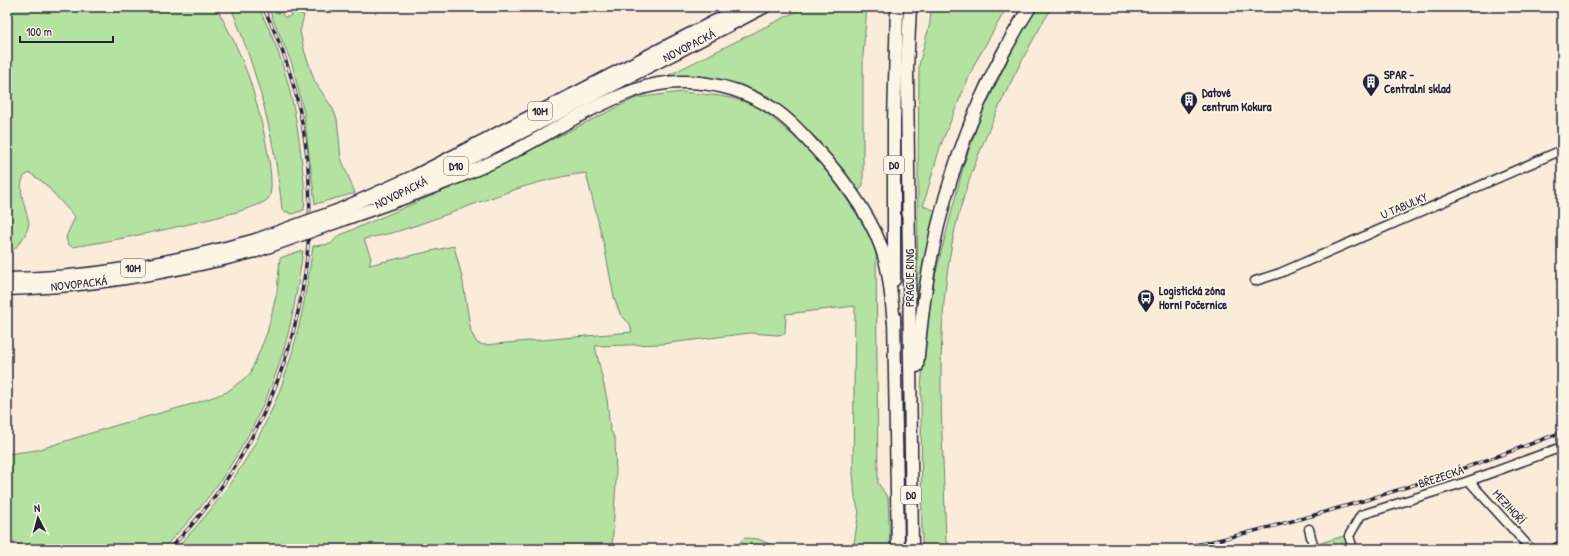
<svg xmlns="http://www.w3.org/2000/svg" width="1569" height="556" viewBox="0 0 1569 556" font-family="'Patrick Hand',sans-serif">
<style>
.grass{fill:#b4e3a1;stroke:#6b826e;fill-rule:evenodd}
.park{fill:url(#park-dots);stroke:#6b826e}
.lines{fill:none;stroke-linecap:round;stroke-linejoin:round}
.minor-casing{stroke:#22223b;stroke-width:11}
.major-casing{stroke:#22223b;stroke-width:14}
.highway-casing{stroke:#22223b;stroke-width:15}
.minor{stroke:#fcf5e5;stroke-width:8}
.major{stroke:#fcf5e5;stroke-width:11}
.highway{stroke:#fcf5e5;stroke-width:12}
.rail-casing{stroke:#22223b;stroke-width:3.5}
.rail{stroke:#fcf5e5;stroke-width:2;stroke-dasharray:6;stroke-linecap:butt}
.highway-bridge-casing{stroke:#22223b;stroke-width:15;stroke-linecap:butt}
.highway-bridge{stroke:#fcf5e5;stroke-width:12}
.labels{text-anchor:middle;stroke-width:3.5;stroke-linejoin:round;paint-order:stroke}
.shield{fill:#fcf5e5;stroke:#63616e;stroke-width:1}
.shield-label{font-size:11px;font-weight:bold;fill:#22223b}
.street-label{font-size:12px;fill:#22223b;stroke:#fcf5e5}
.poi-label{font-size:12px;font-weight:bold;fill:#22223b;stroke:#fcf5e5;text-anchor:start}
</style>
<defs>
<pattern id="park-dots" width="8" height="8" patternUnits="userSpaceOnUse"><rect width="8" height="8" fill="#b4e3a1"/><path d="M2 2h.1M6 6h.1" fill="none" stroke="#9ac28c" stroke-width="1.8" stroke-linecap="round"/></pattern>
</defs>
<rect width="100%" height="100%" fill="#fbebd9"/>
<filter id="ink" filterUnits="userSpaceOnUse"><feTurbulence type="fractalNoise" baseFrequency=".025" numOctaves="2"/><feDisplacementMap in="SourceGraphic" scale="8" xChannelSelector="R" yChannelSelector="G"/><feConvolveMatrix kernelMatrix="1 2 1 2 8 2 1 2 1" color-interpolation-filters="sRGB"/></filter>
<g filter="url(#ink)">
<!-- grass -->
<g class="grass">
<path d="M 7,7 L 216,7 C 227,27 238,48 246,70 C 254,89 280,184 268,199 C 257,213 98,244 72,247 L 68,244 L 66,237 L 75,217 L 44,183 L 30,173 C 12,178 27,211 29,223 C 28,234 16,249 7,256 Z"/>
<path d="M 231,7 L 258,7 C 283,53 295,103 301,155 C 303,174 306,191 304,210 L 292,214 L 282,210 C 275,137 258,75 231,7 Z"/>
<path d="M 268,7 L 278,7 L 284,17 L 289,17 L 294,12 L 304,15 L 300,32 L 305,53 L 315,82 L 333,109 L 337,119 L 341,158 L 355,193 L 315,204 L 304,113 L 292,64 Z"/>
<path d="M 805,7 L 867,7 L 863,55 L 863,185 L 859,191 L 845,171 L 817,139 L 768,96 L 737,84 L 711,79 L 661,79 Z"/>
<path d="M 931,7 L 1007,7 L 975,63 L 960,98 L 940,147 L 923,206 L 936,211 L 917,304 L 919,65 L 930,23 Z"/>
<path d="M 1038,7 L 1052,7 C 1017,66 985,130 964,196 C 930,301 943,432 946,541 L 953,549 L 922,549 L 921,387 L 929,299 L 964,164 L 982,113 L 1019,37 Z"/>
<path d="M 681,92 C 708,95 735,95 759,108 C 765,112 772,118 778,123 C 821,157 849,200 876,246 L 878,483 L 888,498 L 890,549 L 853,549 L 859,512 L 855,498 L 853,473 L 855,306 L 786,314 L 785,334 L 777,335 L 750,333 L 661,344 L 595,346 L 607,399 L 610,429 L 615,439 L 616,481 L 612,549 L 175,549 C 229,496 272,426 292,353 C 302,318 308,282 313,246 L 331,244 L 338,236 L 478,176 L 636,98 ZM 586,173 L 604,245 L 614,297 L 620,314 L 630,324 L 632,332 L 484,345 L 477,343 L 471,332 L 462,277 L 454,246 L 369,265 L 371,258 L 364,239 C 378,236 394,233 408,228 C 467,209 525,180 586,173 Z"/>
<path d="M 300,251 L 303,251 C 298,285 293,319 283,352 C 260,427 218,495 162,549 L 26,549 L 7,538 L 7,454 L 37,450 L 117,425 L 196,403 L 227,392 L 250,374 L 267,333 L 277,292 L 280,258 Z"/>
<path d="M 745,538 L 758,539 L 782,549 L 732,549 Z"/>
</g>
<!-- park -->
<path class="park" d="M 1344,536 L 1348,549 L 1319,549 L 1317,544 Z"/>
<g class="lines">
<!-- minor casing -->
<g class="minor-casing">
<g id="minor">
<path d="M 1255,281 L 1280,273 L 1562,150"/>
<path d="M 1469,481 L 1531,549"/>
<path d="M 1309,529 L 1314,549"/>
<path d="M 1353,549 L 1349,536 L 1361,515 L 1469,481 L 1562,447"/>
</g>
</g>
<!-- major casing -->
<g class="major-casing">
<path id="major" d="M 1557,549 L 1562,547"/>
</g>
<!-- highway casing -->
<g class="highway-casing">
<g id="highway">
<path d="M 910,7 L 907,69 L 912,549"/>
<path d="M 419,185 L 764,7"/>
<path d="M 337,211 L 415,176 L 743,7"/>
<path d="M 336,222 C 392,202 449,183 503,157 C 545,136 589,107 633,91 C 678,74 732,82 772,108 C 789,119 802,134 815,148 C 839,173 868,212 880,244 C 890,269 891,297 894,323"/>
<path d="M 7,279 C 92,279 175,262 256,240"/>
<path d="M 894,280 L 894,122 L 897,7"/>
<path d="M 7,289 C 92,287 174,272 256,251"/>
<path d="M 894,316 L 898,549"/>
<path d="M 917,366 C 920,333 923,301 929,269 C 945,178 980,85 1030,7"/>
</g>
</g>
<!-- minor -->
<use href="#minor" class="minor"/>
<!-- major -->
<use href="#major" class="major"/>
<!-- highway -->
<use href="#highway" class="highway"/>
<!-- rail casing -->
<g class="rail-casing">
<g id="rail">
<path d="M 169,549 C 308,412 353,183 263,7"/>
<path d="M 1178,549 C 1308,521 1438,480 1562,432"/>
</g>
</g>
<!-- rail -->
<use href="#rail" class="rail"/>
<!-- highway-bridge casing -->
<g class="highway-bridge-casing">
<g id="highway-bridge">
<path d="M 256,240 L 337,211"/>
<path d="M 256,251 L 336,222"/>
</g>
</g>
<!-- highway-bridge -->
<use href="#highway-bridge" class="highway-bridge"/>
</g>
</g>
<!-- icons -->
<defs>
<g id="building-pin" transform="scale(0.9)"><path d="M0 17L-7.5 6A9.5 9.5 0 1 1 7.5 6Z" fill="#22223b" stroke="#fcf5e5"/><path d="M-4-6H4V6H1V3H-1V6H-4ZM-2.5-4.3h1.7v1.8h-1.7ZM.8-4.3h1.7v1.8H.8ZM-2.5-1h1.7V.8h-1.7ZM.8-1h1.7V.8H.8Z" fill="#fff"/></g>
<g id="bus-pin" transform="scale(0.9)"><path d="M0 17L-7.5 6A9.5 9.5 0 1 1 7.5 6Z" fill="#22223b" stroke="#fcf5e5"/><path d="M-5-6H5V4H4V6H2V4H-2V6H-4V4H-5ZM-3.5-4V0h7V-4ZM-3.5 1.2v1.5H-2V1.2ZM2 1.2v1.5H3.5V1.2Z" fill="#fff"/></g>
</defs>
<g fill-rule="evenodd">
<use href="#building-pin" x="1371" y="82"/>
<use href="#building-pin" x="1189" y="100"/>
<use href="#bus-pin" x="1146" y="298"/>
</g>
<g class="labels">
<!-- shield labels -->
<g class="shield">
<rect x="528" y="102" width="24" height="18" rx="3"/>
<rect x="884" y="156" width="20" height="18" rx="3"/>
<rect x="444" y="157" width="24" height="18" rx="3"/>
<rect x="121" y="259" width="24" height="18" rx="3"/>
<rect x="901" y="486" width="20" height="18" rx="3"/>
</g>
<g class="shield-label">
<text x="540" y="115">10M</text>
<text x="894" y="169">D0</text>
<text x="456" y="170">D10</text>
<text x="133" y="272">10M</text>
<text x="911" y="499">D0</text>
</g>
<!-- street labels -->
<g class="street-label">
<text transform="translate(689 46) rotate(-27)" y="4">NOVOPACKÁ</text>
<text transform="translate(401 193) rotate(-26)" y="4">NOVOPACKÁ</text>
<text transform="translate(1404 206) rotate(-23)" y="4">U TABULKY</text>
<text transform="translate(910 278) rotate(-90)" y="4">PRAGUE RING</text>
<text transform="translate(79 284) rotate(-6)" y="4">NOVOPACKÁ</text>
<text transform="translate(1441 477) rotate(-18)" y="4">BŘEZECKÁ</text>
<text transform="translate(1509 507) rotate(48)" y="4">MEZIHOŘÍ</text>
</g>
<!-- poi labels -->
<g class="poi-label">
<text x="1384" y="79">SPAR -<tspan x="1384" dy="14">Centralní sklad</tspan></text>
<text x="1202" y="97">Datové<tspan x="1202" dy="14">centrum Kokura</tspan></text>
<text x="1159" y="295">Logistická zóna<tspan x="1159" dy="14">Horní Počernice</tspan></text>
</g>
</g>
<!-- margin -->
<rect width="1569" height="556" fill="none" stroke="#fcf5e5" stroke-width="24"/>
<rect x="12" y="12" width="1545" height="532" fill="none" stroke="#22223b" stroke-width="1.5" filter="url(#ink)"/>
<!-- north arrow -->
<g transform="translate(38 518) rotate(354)" stroke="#fcf5e5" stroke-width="3" paint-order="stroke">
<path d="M0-3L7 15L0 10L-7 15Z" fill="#22223b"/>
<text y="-6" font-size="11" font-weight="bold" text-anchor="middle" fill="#22223b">N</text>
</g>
<!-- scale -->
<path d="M20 36v6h93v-6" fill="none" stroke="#22223b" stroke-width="2"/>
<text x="26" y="36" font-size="12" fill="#22223b" stroke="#fcf5e5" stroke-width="3" paint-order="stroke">100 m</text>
</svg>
